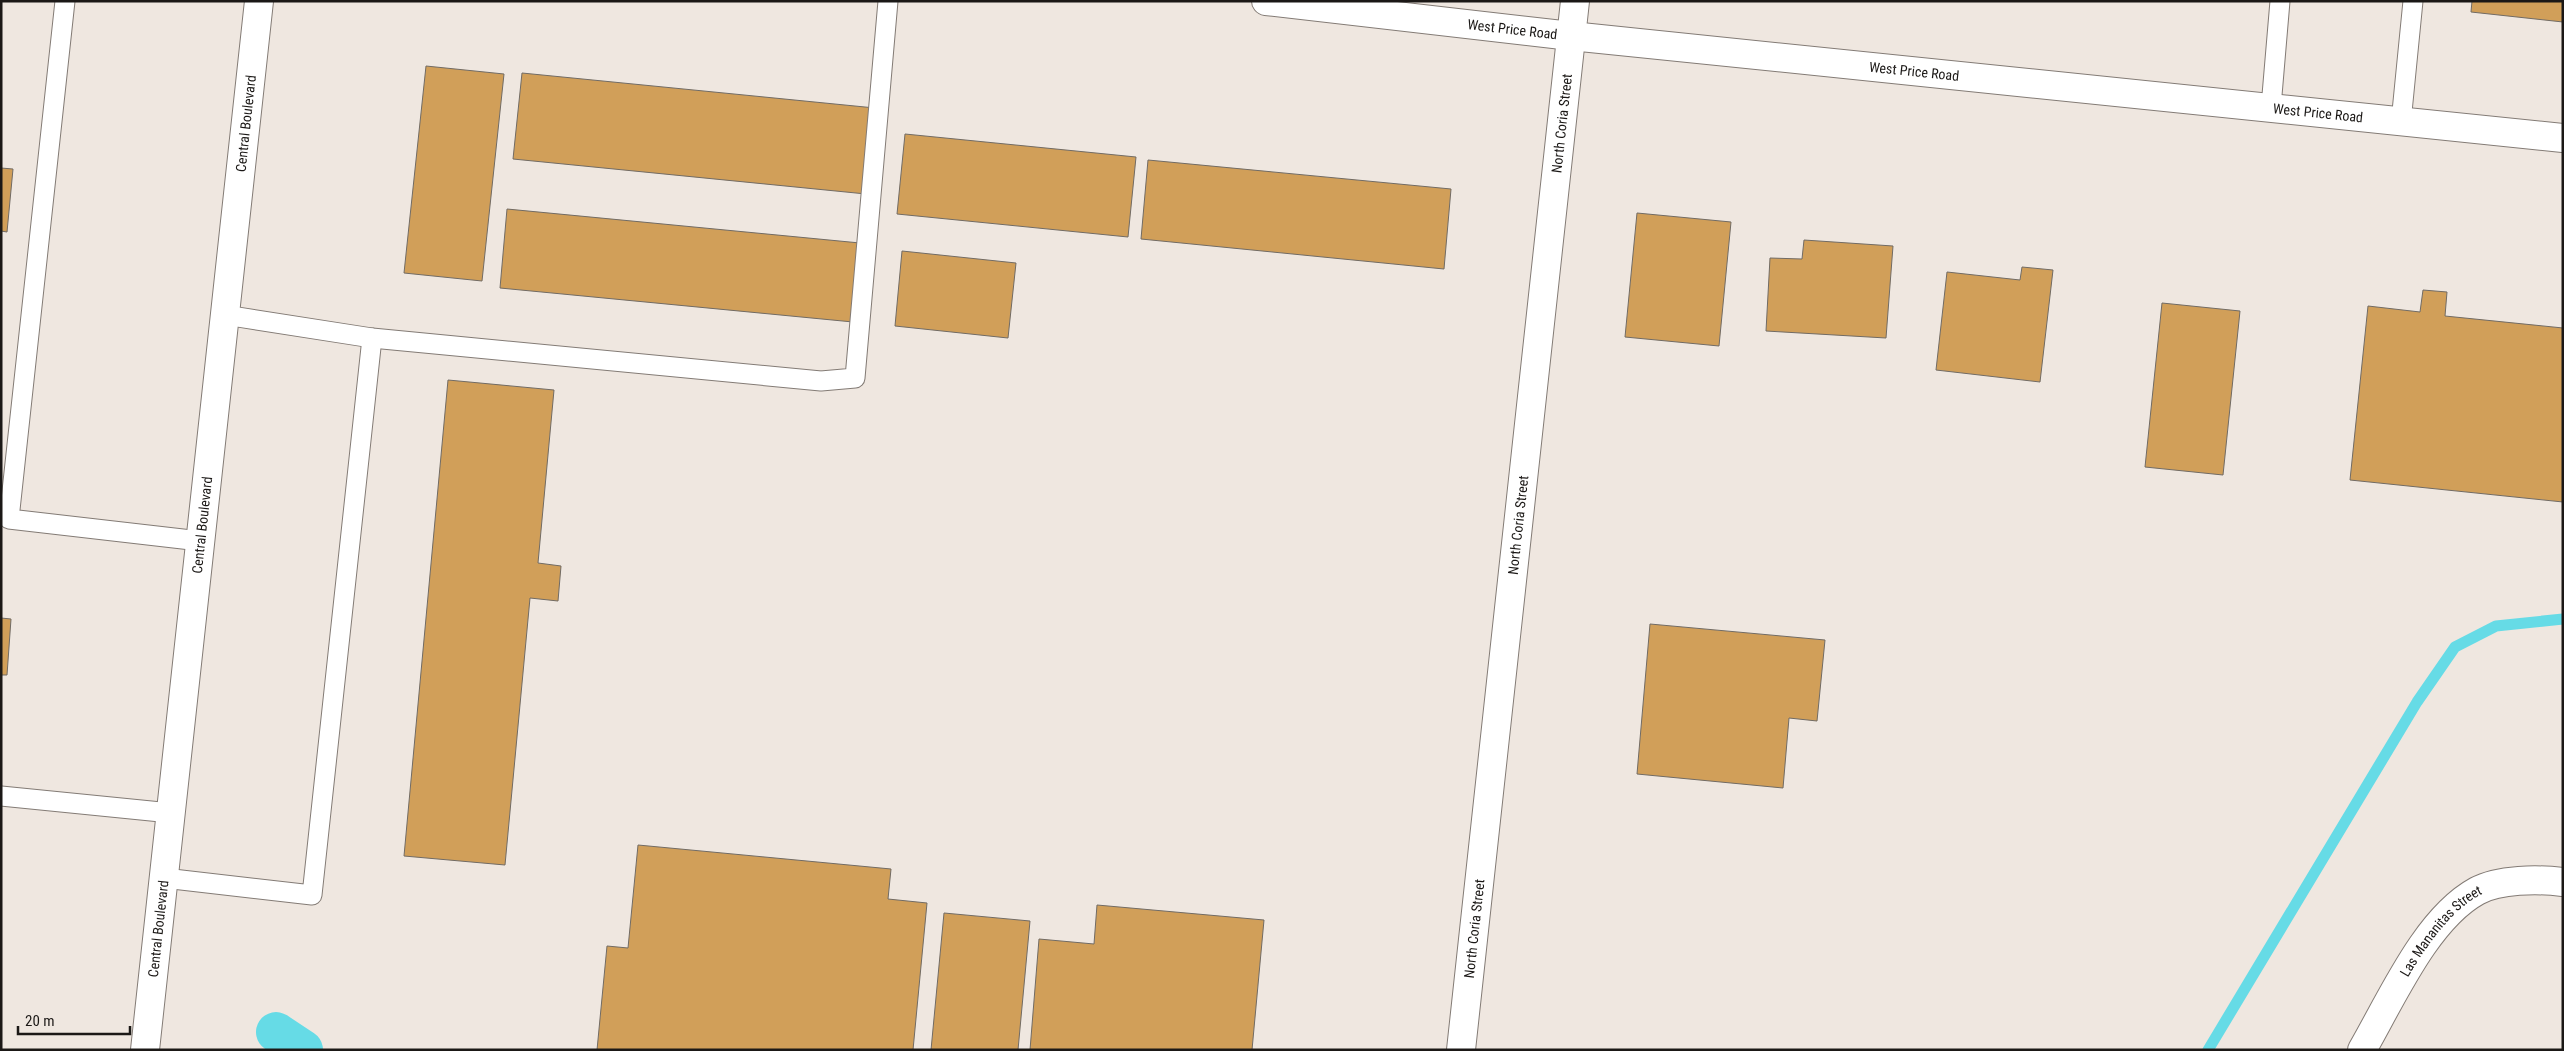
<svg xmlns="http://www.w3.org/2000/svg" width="2564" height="1051" viewBox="0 0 2564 1051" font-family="'Roboto Condensed',sans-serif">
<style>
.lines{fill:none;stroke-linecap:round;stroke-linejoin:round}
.stream{stroke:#66dbe6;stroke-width:11}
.canal{stroke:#66dbe6;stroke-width:40}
.building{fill:#d19f59;stroke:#716b64}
.service-casing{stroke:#837b75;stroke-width:21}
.minor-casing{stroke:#837b75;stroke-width:30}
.tertiary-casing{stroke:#837b75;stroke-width:30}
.secondary-casing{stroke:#837b75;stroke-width:30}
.primary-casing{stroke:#837b75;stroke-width:30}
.service{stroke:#fff;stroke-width:19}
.minor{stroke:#fff;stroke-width:28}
.tertiary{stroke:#fff;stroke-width:28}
.secondary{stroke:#fff;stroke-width:28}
.primary{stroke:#fff;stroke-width:28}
.labels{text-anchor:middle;stroke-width:4;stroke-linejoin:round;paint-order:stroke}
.street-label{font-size:14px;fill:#1b1816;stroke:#efe7e0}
</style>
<rect width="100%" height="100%" fill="#efe7e0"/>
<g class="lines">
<!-- stream -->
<path class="stream" d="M 2208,1050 L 2417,702 L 2455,647 L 2496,626 L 2563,619"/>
<!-- canal -->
<path class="canal" d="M 276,1032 L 303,1050"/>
</g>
<!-- building -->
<g class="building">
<path d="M 2472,1 L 2563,1 L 2563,22 L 2471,12 Z"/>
<path d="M 426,66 L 504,74 L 482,281 L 404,273 Z"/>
<path d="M 522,73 L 875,108 L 866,194 L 513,159 Z"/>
<path d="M 905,134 L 1136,157 L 1128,237 L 897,214 Z"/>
<path d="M 1148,160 L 1451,189 L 1444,269 L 1141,239 Z"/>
<path d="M 1,168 L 13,169 L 7,232 L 1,231 Z"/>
<path d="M 507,209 L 860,243 L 853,322 L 500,288 Z"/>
<path d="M 1637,213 L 1731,222 L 1719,346 L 1625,337 Z"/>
<path d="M 1804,240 L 1893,246 L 1886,338 L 1766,331 L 1770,258 L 1802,259 Z"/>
<path d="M 902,251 L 1016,263 L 1008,338 L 895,326 Z"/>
<path d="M 2022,267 L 2053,270 L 2040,382 L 1936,370 L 1947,272 L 2020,280 Z"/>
<path d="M 2423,290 L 2447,292 L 2445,316 L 2563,328 L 2563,502 L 2350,480 L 2368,306 L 2420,312 Z"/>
<path d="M 2162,303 L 2240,311 L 2223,475 L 2145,467 Z"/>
<path d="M 448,380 L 554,390 L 538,563 L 561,566 L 558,601 L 530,598 L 505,865 L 404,856 Z"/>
<path d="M 1,618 L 11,619 L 7,675 L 1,675 Z"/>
<path d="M 1650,624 L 1825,640 L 1817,721 L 1789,718 L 1783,788 L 1637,774 Z"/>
<path d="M 638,845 L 891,869 L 888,899 L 927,903 L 913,1050 L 597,1050 L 607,946 L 628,948 Z"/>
<path d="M 1097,905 L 1264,920 L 1252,1050 L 1030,1050 L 1039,939 L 1094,944 Z"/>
<path d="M 944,913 L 1030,921 L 1018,1050 L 931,1050 Z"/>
</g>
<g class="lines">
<!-- service casing -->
<g class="service-casing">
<g id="service">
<path d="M 65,1 L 9,519 L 200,541"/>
<path d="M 2271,107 L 2280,1"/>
<path d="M 2401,122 L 2413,1"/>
<path d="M 225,315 L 372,338 L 821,381 L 855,378 L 888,1"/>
<path d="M 1,796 L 171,813"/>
<path d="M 164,878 L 312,895 L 372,338"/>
</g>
</g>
<!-- minor casing -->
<g class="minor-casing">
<g id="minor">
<path id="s1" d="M 2362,1050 C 2391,1000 2426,919 2477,891 C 2499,879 2538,879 2563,882"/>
</g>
</g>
<!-- tertiary casing -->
<g class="tertiary-casing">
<g id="tertiary">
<path id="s2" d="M 1461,1050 L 1575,1"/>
</g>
</g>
<!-- secondary casing -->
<g class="secondary-casing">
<g id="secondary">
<path id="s3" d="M 1266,1 L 1571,36 L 2563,138"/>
</g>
</g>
<!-- primary casing -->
<g class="primary-casing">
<g id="primary">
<path id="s4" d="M 145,1050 L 259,1"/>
</g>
</g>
<!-- service -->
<use href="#service" class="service"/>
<!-- minor -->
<use href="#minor" class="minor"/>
<!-- tertiary -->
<use href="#tertiary" class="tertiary"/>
<!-- secondary -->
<use href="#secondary" class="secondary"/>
<!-- primary -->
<use href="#primary" class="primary"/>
</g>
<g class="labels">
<!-- street labels -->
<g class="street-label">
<text dy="5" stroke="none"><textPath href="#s3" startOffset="248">West Price Road</textPath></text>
<text dy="5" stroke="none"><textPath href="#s3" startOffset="652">West Price Road</textPath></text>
<text dy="5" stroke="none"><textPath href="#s3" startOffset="1058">West Price Road</textPath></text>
<text dy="5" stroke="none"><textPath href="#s4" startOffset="932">Central Boulevard</textPath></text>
<text dy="5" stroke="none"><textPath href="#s2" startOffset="932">North Coria Street</textPath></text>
<text dy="5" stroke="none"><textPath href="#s4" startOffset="528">Central Boulevard</textPath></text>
<text dy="5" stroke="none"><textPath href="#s2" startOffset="528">North Coria Street</textPath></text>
<text dy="5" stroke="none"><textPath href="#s4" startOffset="122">Central Boulevard</textPath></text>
<text dy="5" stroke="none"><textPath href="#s2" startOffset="122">North Coria Street</textPath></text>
<text dy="5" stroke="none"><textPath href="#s1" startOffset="144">Las Mananitas Street</textPath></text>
</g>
</g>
<!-- border -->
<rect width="2564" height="1051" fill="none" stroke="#1b1816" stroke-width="5"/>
<!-- scale -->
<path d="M18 1026v8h112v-8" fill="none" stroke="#1b1816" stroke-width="2.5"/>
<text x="25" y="1026" font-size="15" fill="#1b1816" stroke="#efe7e0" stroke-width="4" paint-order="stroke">20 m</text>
</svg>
